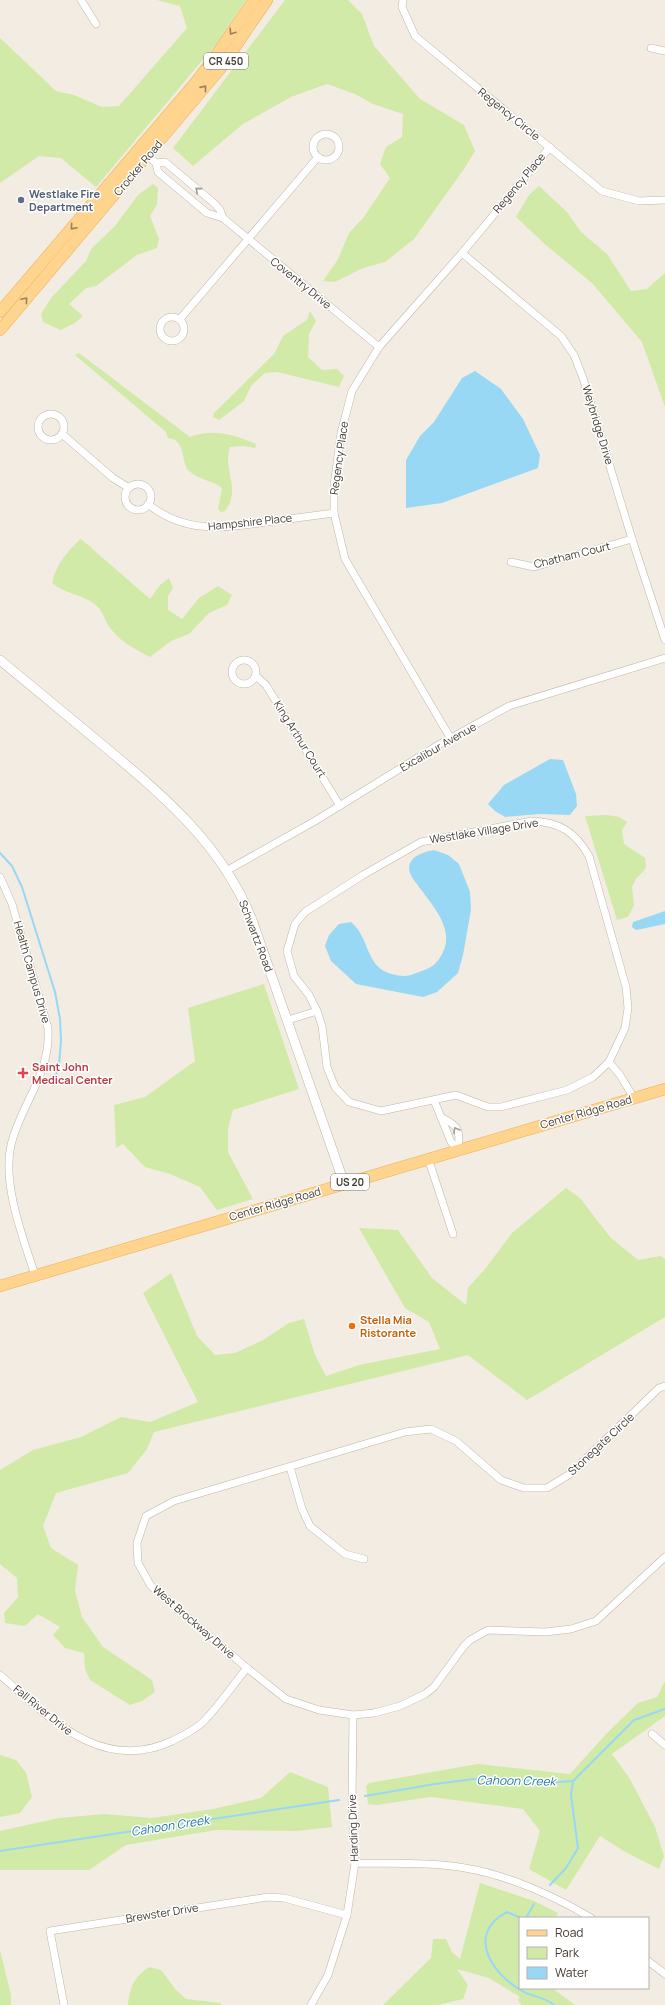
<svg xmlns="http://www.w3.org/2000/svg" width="665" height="2005" viewBox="0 0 665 2005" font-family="Manrope,sans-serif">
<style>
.green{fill:#d2eaa7}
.water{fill:#99d8f4}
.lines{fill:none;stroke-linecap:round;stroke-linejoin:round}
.stream{stroke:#99d8f4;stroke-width:2}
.minor-casing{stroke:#c1b5a7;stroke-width:8}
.tertiary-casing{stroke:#c1b5a7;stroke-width:10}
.primary-casing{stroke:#eab058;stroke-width:12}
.minor{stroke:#fff;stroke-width:7}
.tertiary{stroke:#fff;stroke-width:9}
.primary{stroke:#ffd48e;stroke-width:11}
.oneway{stroke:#98805b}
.oneway2{stroke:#a29d98}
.service-dot{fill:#5c6f8a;stroke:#fff;stroke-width:1.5}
.health-dot{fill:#e0444e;stroke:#fff;stroke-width:1.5}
.food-dot{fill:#e8710a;stroke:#fff;stroke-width:1.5}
.labels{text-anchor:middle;stroke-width:3;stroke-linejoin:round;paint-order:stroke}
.shield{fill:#fff;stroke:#7c7670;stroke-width:1}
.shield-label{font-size:10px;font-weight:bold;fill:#443b32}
.street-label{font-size:11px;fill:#443b32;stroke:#fff}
.service-label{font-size:11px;font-weight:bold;fill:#4e5e75;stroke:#fff;text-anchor:start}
.health-label{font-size:11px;font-weight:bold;fill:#be3a42;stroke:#fff;text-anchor:start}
.food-label{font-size:11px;font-weight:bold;fill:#c56008;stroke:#fff;text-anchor:start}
.water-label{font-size:12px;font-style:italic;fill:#247ba5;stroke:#fff}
</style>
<rect width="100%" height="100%" fill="#f2ece2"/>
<!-- green -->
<g class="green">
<path d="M 157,0 L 246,0 L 216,44 L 96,187 L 61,158 L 39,156 L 0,183 L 0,38 L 56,91 L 74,95 L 102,107 L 119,106 L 187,28 L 180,6 Z"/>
<path d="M 285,0 L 348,0 L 362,14 L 374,46 L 420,99 L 464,125 L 475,151 L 464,169 L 414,239 L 385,262 L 363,268 L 335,282 L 323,281 L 337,261 L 349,233 L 364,217 L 390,178 L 380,164 L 386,147 L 402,137 L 403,114 L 373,104 L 355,94 L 327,84 L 291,97 L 243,124 L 193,166 L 173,148 Z"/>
<path d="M 153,184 L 158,188 L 157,204 L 150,216 L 159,239 L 157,248 L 137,255 L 96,286 L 86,288 L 69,304 L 83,316 L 75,323 L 61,330 L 43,322 L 41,314 L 51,298 L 86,261 L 91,249 L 115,226 L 138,195 Z"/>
<path d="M 539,186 L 567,212 L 581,232 L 607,254 L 631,291 L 647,289 L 665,273 L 665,407 L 642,342 L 592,283 L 547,246 L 516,217 L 529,195 Z"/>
<path d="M 310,311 L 316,321 L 309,334 L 308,357 L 322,370 L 337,369 L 344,376 L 339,387 L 277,372 L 265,373 L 251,386 L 244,401 L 219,420 L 213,417 L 214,413 L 274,354 L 283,336 L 307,320 Z"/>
<path d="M 79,353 L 190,437 C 214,428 234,435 256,444 L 255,448 L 244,446 L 230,447 C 222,470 242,488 225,511 L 221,512 L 218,509 L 222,488 C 212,480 198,480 188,470 C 181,462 186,439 168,438 L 166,432 L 75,355 Z"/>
<path d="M 81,539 L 150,599 L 160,585 L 169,578 L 173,588 L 168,596 L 168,610 L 182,619 L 199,598 L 218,586 L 232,595 L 227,605 L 209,613 L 189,634 L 171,641 L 150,657 C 132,647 120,642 108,625 C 105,619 102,611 97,606 C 85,595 65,594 52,583 C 56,565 67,551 81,539 Z"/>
<path d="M 607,815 L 619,817 L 627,822 L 622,830 L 624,844 L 645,858 L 646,868 L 636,879 L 632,887 L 634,905 L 628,917 L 617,920 L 585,816 Z"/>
<path d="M 264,984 L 299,1089 L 233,1110 L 228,1128 L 228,1152 L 253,1199 L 217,1210 L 200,1187 L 170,1174 L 145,1167 L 123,1144 L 116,1148 L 114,1105 L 145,1097 L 195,1061 L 188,1008 Z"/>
<path d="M 566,1188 L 580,1198 L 610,1237 L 638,1260 L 661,1256 L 665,1259 L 665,1317 L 527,1400 L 468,1355 L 154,1432 L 147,1449 L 128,1473 L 56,1493 L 43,1526 L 51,1548 L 78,1565 L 75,1591 L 82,1617 L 103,1647 L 152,1680 L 155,1692 L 142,1701 L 130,1705 L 90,1680 L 85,1669 L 84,1653 L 65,1648 L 53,1635 L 60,1627 L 38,1614 L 25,1626 L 5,1623 L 4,1613 L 18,1597 L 17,1578 L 0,1564 L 0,1470 L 33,1450 L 81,1437 L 121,1417 L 150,1422 L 198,1402 L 143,1293 L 171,1273 L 197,1336 L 215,1355 L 235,1353 L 263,1340 L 289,1323 L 304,1319 L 315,1355 L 326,1376 L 359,1365 L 440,1349 L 429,1322 L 405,1308 L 359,1228 L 398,1230 L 432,1278 L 466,1305 L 468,1288 L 485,1269 L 512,1233 Z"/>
<path d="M 665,1681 L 665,1716 L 612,1754 L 630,1779 L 655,1827 L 664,1856 L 659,1869 L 627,1853 L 600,1836 L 566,1890 L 529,1869 L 540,1831 L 523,1809 L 431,1797 L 376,1805 L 368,1804 L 366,1786 L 369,1783 L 478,1764 L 570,1774 L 608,1732 L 638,1703 L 657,1697 Z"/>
<path d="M 0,1755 L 16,1760 L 26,1773 L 32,1797 L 20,1813 L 0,1817 Z"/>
<path d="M 290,1772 L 328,1787 L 332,1827 L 297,1831 L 216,1830 L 126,1845 L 89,1870 L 0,1870 L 0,1831 L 59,1818 L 105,1814 L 152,1818 L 213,1809 L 261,1798 Z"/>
<path d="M 480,1883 L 534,1901 L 558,1913 L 555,1918 L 520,1918 L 520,1988 L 552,1988 L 575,2005 L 521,2005 L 518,2000 L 520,1997 L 489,1978 L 457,1969 L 468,1985 L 463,1999 L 438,2005 L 383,2005 L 431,1958 L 433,1939 L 446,1939 L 452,1952 L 460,1959 Z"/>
<path d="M 0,1950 L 11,1995 L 11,2005 L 0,2005 Z"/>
<path d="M 149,1967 L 161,1970 L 176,1990 L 186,1999 L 220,2003 L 221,2005 L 128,2005 C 130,1987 134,1977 149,1967 Z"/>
</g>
<!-- water -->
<g class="water">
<path d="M 475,371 L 501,389 L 523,419 L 540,455 L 538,468 L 442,503 L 406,508 L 406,460 L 420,436 L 434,422 L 462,378 Z"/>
<path d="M 550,759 L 563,760 L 576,794 L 577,806 L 570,815 L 539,814 L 505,817 L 495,811 L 488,804 L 504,785 Z"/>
<path d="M 434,850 L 448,855 L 459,864 L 470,892 L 471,910 L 463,955 L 458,973 L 437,992 L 423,997 L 356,984 L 331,961 L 325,946 L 329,935 L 339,924 L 351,922 C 368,936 366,961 384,971 C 394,976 406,978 416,973 C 422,971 431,968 435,964 C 461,936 436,910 419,887 C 415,881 409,875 409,868 C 410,855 425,852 434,850 Z"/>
<path d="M 665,911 L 665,924 L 636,930 L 632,927 L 633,922 Z"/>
</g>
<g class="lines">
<!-- stream -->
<g class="stream">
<path d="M 0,853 L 12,866 L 22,887 L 55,992 L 60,1019 L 61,1041 L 59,1065 L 53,1085"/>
<path d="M 365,1796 L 435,1784 L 474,1779 L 512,1779 L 544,1783 L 573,1781 L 634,1720 L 665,1709"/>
<path d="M 0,1851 L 339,1800"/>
<path d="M 550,1885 L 566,1868 L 578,1848 L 571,1795 L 573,1781"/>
<path d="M 521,1918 L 507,1912 C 463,1935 495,1978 526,1993 C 536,1997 546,1998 554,2005"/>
<path d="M 526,1918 L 534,1904"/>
</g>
<!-- minor casing -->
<g class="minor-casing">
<g id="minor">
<path d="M 81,0 L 96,24"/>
<path d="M 403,0 L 402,7 L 415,36 L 602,191 L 639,201 L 665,200"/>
<path d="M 651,48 L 665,51"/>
<circle cx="326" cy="147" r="13"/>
<path d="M 144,153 L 156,163 L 158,172 L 207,213 L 223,218 L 379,347"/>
<path d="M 156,163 L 165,162 L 215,204 L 220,210 L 223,218"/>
<path d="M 462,253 L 561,336 L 574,355 L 583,378 L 632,539 L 665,640"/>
<circle cx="172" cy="329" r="12"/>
<path d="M 180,319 L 318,157"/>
<circle cx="51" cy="427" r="13"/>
<path d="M 62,434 L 113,478 L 129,488"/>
<circle cx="138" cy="497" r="13"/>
<path d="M 148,504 C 185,534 222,528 266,522 C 289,519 311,516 334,513"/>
<path d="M 511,562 L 534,567 L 632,539"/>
<circle cx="244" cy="672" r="12"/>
<path d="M 256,676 L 266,685 L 340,806"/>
<path d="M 451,739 L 345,559 L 334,513 L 334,486 L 341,433 L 352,391 L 379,347 L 462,253 L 550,147"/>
<path d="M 532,821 C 560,822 575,832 589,856 L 626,987 L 628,1008 L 625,1028 L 609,1062 L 593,1077 L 567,1090 L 501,1107 L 488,1107 L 456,1095 L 381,1111 L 349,1102 L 335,1087 L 327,1067 L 322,1026 L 317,1011 L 309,995 L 294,976 L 287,951 L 295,924 L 305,912 L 363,875 L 421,842 Z"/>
<path d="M 226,871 L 315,821 L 440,744 L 509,706 L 665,658"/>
<path d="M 0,877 L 12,904 L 48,1028 C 51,1075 21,1103 11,1145 C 2,1184 23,1238 35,1275"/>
<path d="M 288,1020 L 317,1011"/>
<path d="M 609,1062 L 620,1075 L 634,1098"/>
<path d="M 434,1100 L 451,1142 L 458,1149"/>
<path d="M 441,1117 C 458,1126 461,1129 458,1149"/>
<path d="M 428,1158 L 453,1234"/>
<path d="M 665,1386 L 659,1388 L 570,1474 L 547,1488 L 524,1488 L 501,1480 L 456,1441 L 431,1429 L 405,1432 L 174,1501 L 146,1516 L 137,1543 L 138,1563 L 151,1586 L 247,1668 L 286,1699 L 319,1710 L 353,1715 L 374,1713 L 400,1706 L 425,1694 L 434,1687 L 464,1646 L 470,1640 L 488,1630 L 545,1632 L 571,1629 L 596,1621 L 665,1557"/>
<path d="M 290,1467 L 302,1509 L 310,1526 L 345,1554 L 364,1559"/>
<path d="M 0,1675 C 49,1717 101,1774 172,1741 C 182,1736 195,1730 203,1722 C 219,1706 232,1686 247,1668"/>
<path d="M 652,1734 L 665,1745"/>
<path d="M 355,1863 C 392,1864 429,1862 465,1868 C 507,1875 555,1896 591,1918"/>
<path d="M 648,1961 L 665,1974"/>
<path d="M 64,2005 L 50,1931 L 268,1897 L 284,1898 L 347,1915"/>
<path d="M 311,2005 L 328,1975 L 347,1915 L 355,1863 L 352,1803 L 353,1715"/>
</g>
</g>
<!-- tertiary casing -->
<g class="tertiary-casing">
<path id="tertiary" d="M 0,660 C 35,689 70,718 105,747 C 165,797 222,845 252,920 L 344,1183"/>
</g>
<!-- primary casing -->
<g class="primary-casing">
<g id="primary">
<path d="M 0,312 L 196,82 L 212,61 L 254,0"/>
<path d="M 0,330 L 220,69 L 267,0"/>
<path d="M 0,1286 L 665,1089"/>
</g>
</g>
<!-- minor -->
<use href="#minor" class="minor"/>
<!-- tertiary -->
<use href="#tertiary" class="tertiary"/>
<!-- primary -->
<use href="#primary" class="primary"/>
</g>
<!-- one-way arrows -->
<defs><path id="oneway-chevron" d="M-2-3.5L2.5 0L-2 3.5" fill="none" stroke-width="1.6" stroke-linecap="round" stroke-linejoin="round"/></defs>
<g class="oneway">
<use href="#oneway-chevron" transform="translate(232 32) rotate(124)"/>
<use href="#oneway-chevron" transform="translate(204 88) rotate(-51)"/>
<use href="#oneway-chevron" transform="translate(73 227) rotate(131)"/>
<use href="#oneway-chevron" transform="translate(25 300) rotate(-50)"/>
</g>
<g class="oneway2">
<use href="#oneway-chevron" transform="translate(198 190) rotate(-140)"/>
<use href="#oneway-chevron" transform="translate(456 1130) rotate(-120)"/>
</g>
<!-- markers -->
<circle class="service-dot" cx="21" cy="200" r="4"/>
<path class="health-dot" d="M21 1067h4v4h4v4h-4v4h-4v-4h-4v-4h4z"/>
<circle class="food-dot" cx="352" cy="1326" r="4"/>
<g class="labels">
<!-- shield labels -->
<g class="shield">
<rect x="204" y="53" width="44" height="16" rx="3"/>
<rect x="331" y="1174" width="38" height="16" rx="3"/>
</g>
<g class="shield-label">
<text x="226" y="65">CR 450</text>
<text x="350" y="1186">US 20</text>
</g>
<!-- street labels -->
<g class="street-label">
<text transform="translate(509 114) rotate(39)" y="4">Regency Circle</text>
<text transform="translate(138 168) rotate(-50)" y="4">Crocker Road</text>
<text transform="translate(519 183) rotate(-50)" y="4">Regency Place</text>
<text transform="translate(301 283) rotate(39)" y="4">Coventry Drive</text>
<text transform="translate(598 425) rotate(73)" y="4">Weybridge Drive</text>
<text transform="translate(339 458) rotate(-82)" y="4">Regency Place</text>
<text transform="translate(250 522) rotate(-6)" y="4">Hampshire Place</text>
<text transform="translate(572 555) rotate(-14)" y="4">Chatham Court</text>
<text transform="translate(300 739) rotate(58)" y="4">King Arthur Court</text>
<text transform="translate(438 747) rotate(-30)" y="4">Excalibur Avenue</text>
<text transform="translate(484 831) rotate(-9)" y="4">Westlake Village Drive</text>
<text transform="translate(256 936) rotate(69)" y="4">Schwartz Road</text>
<text transform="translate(32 972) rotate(74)" y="4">Health Campus Drive</text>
<text transform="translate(586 1112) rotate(-16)" y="4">Center Ridge Road</text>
<text transform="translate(275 1204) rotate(-16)" y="4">Center Ridge Road</text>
<text transform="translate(601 1444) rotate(-43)" y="4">Stonegate Circle</text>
<text transform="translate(194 1622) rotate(41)" y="4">West Brockway Drive</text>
<text transform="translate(43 1710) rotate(39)" y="4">Fall River Drive</text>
<text transform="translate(353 1828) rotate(-92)" y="4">Harding Drive</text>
<text transform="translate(162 1913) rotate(-9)" y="4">Brewster Drive</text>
</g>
<!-- service labels -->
<g class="service-label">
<text x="29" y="198">Westlake Fire<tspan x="29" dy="13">Department</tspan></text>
</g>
<!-- health labels -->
<g class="health-label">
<text x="32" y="1071">Saint John<tspan x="32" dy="13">Medical Center</tspan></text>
</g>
<!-- food labels -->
<g class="food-label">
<text x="360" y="1324">Stella Mia<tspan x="360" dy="13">Ristorante</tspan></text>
</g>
<!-- water labels -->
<g class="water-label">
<text transform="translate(516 1781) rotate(1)" y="4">Cahoon Creek</text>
<text transform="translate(170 1826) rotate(-9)" y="4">Cahoon Creek</text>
</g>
</g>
<!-- legend -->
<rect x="519" y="1917" width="130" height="72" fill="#ffffff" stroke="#b4b1ad"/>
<rect x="527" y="1930" width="20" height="6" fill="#ffd48e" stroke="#b4b1ad"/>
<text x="555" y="1937" font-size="12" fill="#443b32">Road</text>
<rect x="527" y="1947" width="20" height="12" fill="#d2eaa7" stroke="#b4b1ad"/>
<text x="555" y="1957" font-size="12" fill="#443b32">Park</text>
<rect x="527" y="1967" width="20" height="12" fill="#99d8f4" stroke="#b4b1ad"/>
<text x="555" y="1977" font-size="12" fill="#443b32">Water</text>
</svg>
